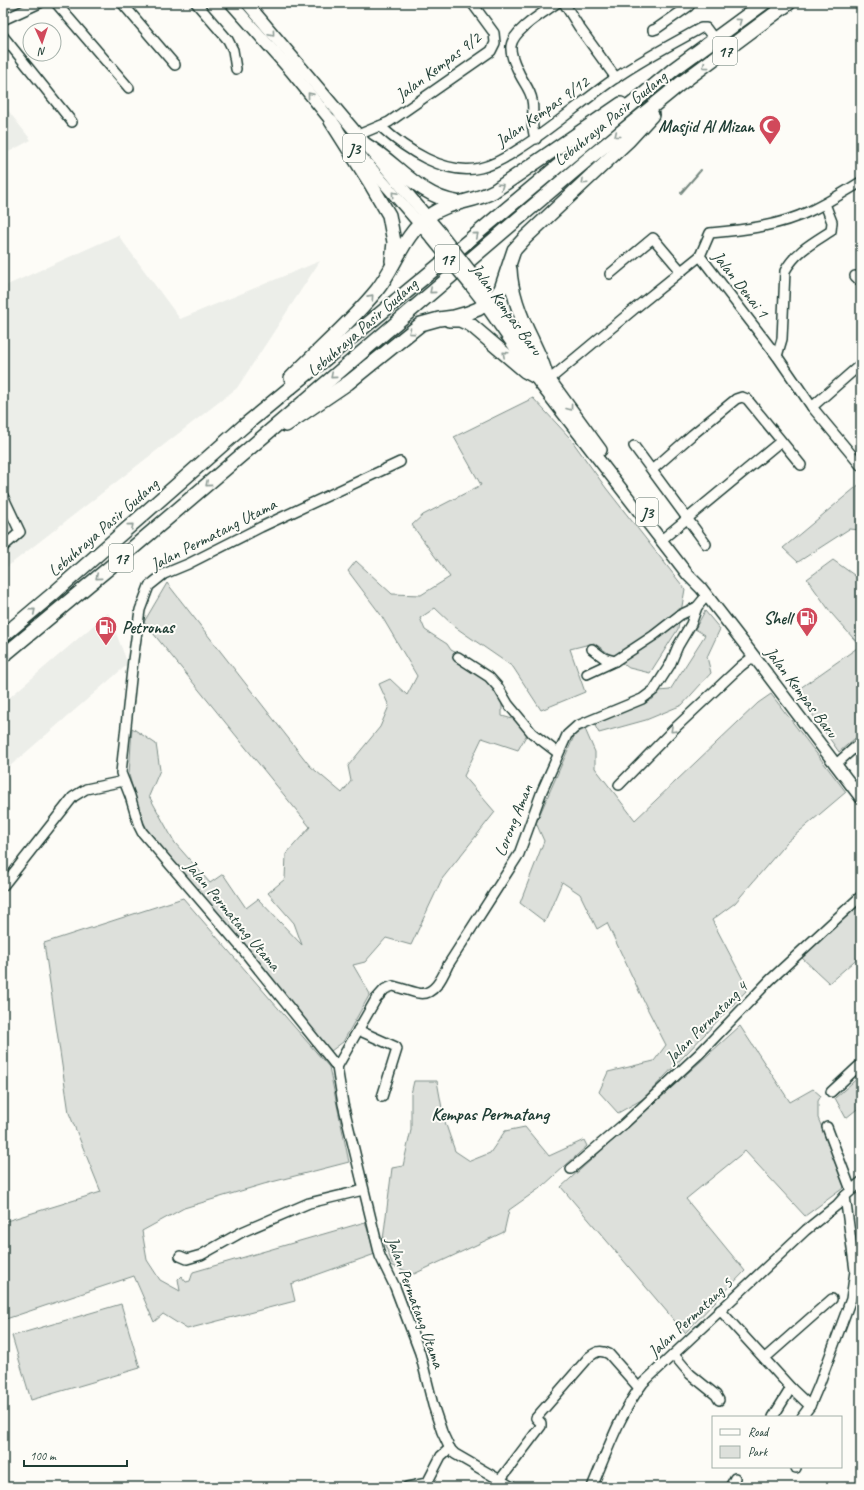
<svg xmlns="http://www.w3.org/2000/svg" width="864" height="1490" viewBox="0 0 864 1490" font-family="Caveat,sans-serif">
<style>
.built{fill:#eceee9}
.green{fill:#dde0db;stroke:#7e8e88}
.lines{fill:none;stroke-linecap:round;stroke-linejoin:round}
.stream{stroke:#75877f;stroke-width:2}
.minor-casing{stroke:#1f3d34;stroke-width:12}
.major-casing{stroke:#1f3d34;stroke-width:14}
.highway-casing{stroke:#1f3d34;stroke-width:16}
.minor{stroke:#fdfcf7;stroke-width:9}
.major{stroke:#fdfcf7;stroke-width:11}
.highway{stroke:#fdfcf7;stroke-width:13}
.major-bridge-casing{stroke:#1f3d34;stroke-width:14;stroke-linecap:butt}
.major-bridge{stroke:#fdfcf7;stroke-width:11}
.oneway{stroke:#8e9c96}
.labels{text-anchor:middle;stroke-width:4;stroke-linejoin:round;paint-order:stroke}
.shield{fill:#fdfcf7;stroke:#62766e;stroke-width:1}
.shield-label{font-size:16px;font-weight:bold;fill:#1f3d34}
.street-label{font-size:17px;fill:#1f3d34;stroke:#fdfcf7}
.poi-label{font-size:17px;font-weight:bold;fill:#1f3d34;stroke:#fdfcf7;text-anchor:end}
.neighbourhood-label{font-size:18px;font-weight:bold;fill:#1f3d34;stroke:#fdfcf7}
</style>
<rect width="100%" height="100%" fill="#fdfcf7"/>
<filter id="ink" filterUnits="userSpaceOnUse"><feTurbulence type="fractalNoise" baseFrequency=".025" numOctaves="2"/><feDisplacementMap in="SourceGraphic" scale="8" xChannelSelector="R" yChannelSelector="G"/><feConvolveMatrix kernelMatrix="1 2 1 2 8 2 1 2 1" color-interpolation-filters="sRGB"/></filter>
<g filter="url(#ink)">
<!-- built -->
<g class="built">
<path d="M 3,104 L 31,140 L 3,155 Z"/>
<path d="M 118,235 L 180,319 L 320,261 L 237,388 L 3,570 L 3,287 Z"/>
<path d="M 108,613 L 128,664 L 9,767 L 3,760 L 3,703 Z"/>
</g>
<!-- green -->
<g class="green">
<path d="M 533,398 L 570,438 L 606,488 L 685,589 L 678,629 L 650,673 L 629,668 L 594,643 L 570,649 L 585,692 L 541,710 L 513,667 L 455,627 L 435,608 L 420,618 L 425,630 L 447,644 L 451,650 L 466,658 L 505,694 L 502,703 L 502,716 L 530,724 L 526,736 L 518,750 L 482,738 L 464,776 L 495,812 L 442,879 L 411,945 L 386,938 L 365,962 L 353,965 L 370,994 L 343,1042 L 331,1051 L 149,833 L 141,817 L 129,775 L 132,728 L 156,744 L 160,770 L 149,796 L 175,843 L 210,883 L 223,874 L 246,908 L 258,899 L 302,945 L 294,923 L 268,893 L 285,879 L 286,854 L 310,827 L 144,622 L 167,583 L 310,766 L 342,793 L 351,781 L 348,766 L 380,727 L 389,706 L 379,684 L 390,679 L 407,695 L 417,676 L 381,615 L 348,571 L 356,561 L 392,594 L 421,595 L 450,577 L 412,525 L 423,515 L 481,485 L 454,437 Z"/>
<path d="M 861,483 L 861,530 L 849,529 L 798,562 L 783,548 Z"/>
<path d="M 833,560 L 861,580 L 861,733 L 839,752 L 796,691 L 860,646 L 832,614 L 807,579 Z"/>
<path d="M 705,611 L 720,629 L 707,657 L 711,673 L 682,705 L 646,720 L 599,733 L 594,724 L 653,699 L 659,691 L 670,690 L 705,635 L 695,629 Z"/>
<path d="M 771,694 L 846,792 L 787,842 L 735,903 L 712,920 L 748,989 L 643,1099 L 618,1113 L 599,1092 L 608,1072 L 654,1061 L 666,1045 L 646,1006 L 607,923 L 597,929 L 580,894 L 562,882 L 545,922 L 520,903 L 544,841 L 536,823 L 575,734 L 585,729 L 595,752 L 595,768 L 635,820 L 758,703 Z"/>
<path d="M 183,898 L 329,1067 L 349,1162 L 264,1184 L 184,1208 L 142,1231 L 147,1260 L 160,1280 L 180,1291 L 178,1279 L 181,1276 L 186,1282 L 190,1281 L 193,1272 L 365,1222 L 375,1254 L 291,1284 L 295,1301 L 187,1329 L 163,1314 L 154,1322 L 134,1276 L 3,1320 L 3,1222 L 101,1192 L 69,1113 L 44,943 Z"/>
<path d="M 861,903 L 861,955 L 829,983 L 801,957 Z"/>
<path d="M 740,1026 L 790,1102 L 813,1089 L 821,1096 L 818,1101 L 818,1118 L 846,1186 L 805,1216 L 745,1151 L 686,1199 L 745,1271 L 685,1333 L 561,1187 Z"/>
<path d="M 861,1075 L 861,1106 L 846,1118 L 835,1098 Z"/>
<path d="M 414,1081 L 437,1081 L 444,1119 L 455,1151 L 470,1161 L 490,1153 L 505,1131 L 525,1127 L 549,1156 L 584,1140 L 587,1146 L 543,1186 L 509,1210 L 504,1232 L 414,1274 L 393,1266 L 383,1240 L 392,1168 L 403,1166 L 411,1130 L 411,1094 Z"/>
<path d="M 121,1304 L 140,1368 L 31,1400 L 12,1336 Z"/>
</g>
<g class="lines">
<!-- stream -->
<path class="stream" d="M 681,193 L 701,170"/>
<!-- minor casing -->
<g class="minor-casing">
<g id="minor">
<path d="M 56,3 L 129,88"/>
<path d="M 122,3 L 175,65"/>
<path d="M 196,3 L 228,40 L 233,50 L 236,69"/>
<path d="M 564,3 L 579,27 L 616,78"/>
<path d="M 3,20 L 40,3"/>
<path d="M 653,30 L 656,29 L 689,6 L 691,3"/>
<path d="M 3,36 L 72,122"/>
<path d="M 380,126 C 405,149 445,176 480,168 C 494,165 507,157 519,149 C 553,128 583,100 617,77 C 643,59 672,44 701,28 L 706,28 L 714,39"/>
<path d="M 358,135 L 389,122 L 491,51 L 495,43 L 494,33 L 472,3"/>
<path d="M 536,139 C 529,126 535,113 532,100 C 531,91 524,83 520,75 C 516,66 510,56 511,46 C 513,30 545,12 557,3"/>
<path d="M 700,256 L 777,356 L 812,407 L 861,466"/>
<path d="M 700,256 L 710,233 C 744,230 779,226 810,211 C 828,203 844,192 861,182"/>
<path d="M 610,274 L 653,238 L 681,271"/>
<path d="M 855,276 L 861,282"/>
<path d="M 777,356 L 782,339 L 785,271 C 795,252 814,242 831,231 L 832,222 L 825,204"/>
<path d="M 549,380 L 633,310 L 700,256"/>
<path d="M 812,407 L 861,364"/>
<path d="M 634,446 L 706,544"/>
<path d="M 400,462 L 261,527 L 188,564 L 164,574 L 149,586 L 140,610 L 133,660 L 121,773 L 130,796 L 139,826 L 142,832 L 239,945 L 337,1067 L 343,1104 L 380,1256 L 395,1287 L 420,1353 L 433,1405 L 442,1432 L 450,1449 L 455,1454 L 512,1487"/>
<path d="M 652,470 L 692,435 L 736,399 L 742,397 L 747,399 L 801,465"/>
<path d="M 3,496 L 20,532 L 3,547"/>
<path d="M 665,537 L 781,441"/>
<path d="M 592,649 L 604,658 L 615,661"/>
<path d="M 458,657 L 489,677 L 498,687 L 508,704 L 532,733 L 558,753"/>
<path d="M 587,674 L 615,661 L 653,636 L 680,615 L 697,607"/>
<path d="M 835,765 L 861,742"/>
<path d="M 619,785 L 674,729 L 741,666 L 754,656"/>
<path d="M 3,886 L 73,797 L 86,789 L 124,781"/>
<path d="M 358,1030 L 396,1047 L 397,1049 L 382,1097"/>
<path d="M 337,1067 L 376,999 L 385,989 L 393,986 C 401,988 409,991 418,993 C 434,997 443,976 448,965 L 519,854 L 542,791 L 567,735 L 577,726 L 642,699 L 654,690 L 670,665 L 678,646 L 691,624 L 697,607 L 707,595"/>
<path d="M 831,1092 L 861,1064"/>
<path d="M 827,1127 L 851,1190"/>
<path d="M 571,1169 L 624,1124 L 700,1053 L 770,980 L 861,896"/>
<path d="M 180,1256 L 187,1259 L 201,1255 L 242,1232 L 309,1203 L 363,1190"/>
<path d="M 720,1310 L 791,1388 L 810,1406"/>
<path d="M 674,1355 L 690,1374 L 716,1395 L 719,1400"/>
<path d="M 765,1358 L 832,1299"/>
<path d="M 773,1417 L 791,1388"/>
<path d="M 802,1417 L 810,1406 L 819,1385 L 851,1299 L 855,1271 L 845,1196"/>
<path d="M 796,1467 L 796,1468"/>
<path d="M 500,1480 L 541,1426 L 541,1423 L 536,1418 L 589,1357 C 596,1352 600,1349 609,1354 L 639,1388"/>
<path d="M 407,1487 L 427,1483"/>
<path d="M 425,1487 L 441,1456 L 450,1448"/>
<path d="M 592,1487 C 607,1452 620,1413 643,1383 L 806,1230 L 837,1205 L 845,1196 L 861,1182"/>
<path d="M 730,1487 L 735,1478"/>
</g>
</g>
<!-- major casing -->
<g class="major-casing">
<g id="major">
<path d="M 231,3 L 291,71 L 337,128"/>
<path d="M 247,3 L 439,231"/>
<path d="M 350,144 L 431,237"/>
<path d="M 478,281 L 601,450"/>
<path d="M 471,286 L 485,304 L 541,385 L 688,575 L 701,588 L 749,650 L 861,798"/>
</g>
</g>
<!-- highway casing -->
<g class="highway-casing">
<g id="highway">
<path d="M 331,121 L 369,181 L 389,215 L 394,242 L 392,261"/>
<path d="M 366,145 C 397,163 420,197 456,202"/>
<path d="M 510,269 C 511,294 521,318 532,340 C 537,352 543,362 546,375"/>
<path d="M 449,320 L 460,320 L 471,325 L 525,371 L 536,377"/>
<path d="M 291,378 C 320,348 351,322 377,290 C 396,266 403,235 429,216 C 448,201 473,203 494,191 L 621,104"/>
<path d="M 286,425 L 348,383 L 421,324 L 439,319 L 454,317 L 468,313 L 478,309 L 493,299 L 501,289 L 514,250 L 525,238 L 628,141 L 652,115"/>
<path d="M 3,636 L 54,593 L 245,425 L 449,257 L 674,69 L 764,3"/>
<path d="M 3,656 L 121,558 L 587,160 L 680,84 L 789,3"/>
</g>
</g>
<!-- minor -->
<use href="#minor" class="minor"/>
<!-- major -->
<use href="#major" class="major"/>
<!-- highway -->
<use href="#highway" class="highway"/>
<!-- major-bridge casing -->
<g class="major-bridge-casing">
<g id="major-bridge">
<path d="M 439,231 L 478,281"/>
<path d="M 431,237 L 471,286"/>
</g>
</g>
<!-- major-bridge -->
<use href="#major-bridge" class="major-bridge"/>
</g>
<!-- one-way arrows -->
<defs><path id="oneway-chevron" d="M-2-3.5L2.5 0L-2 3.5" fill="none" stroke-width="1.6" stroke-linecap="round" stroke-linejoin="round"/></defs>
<g class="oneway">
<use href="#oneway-chevron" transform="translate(739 21) rotate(-36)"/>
<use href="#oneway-chevron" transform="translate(272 33) rotate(50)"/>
<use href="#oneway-chevron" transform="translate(705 66) rotate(143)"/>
<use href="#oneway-chevron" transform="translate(310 95) rotate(-129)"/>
<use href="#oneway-chevron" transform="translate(617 135) rotate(141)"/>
<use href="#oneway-chevron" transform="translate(584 182) rotate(137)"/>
<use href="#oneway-chevron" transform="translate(501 186) rotate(-35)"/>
<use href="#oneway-chevron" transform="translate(394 194) rotate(-131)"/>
<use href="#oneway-chevron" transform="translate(476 235) rotate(-40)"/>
<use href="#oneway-chevron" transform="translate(432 291) rotate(139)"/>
<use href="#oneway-chevron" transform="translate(371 297) rotate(-48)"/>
<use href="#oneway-chevron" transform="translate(411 332) rotate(143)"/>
<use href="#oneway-chevron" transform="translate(505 354) rotate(-138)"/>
<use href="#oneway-chevron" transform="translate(333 376) rotate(139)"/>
<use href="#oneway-chevron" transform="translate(570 408) rotate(53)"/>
<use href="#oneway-chevron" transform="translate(208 484) rotate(139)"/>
<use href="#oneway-chevron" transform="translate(131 526) rotate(-41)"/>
<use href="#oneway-chevron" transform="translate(98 577) rotate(140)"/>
<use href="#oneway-chevron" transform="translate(33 611) rotate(-40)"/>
<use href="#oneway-chevron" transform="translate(673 730) rotate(136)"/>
</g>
</g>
<!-- icons -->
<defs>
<g id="mosque-pin" transform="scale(1.15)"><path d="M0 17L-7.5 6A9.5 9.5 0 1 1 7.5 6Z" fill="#d1495b" stroke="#fdfcf7"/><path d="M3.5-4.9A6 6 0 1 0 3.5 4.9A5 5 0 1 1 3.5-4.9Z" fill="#fff"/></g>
<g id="fuel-pin" transform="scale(1.15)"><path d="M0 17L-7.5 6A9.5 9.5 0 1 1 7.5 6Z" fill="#d1495b" stroke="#fdfcf7"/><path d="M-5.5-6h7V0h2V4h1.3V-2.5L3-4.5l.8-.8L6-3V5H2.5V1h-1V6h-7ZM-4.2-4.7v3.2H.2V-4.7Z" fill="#fff"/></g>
</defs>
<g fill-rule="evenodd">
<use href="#mosque-pin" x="770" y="126"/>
<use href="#fuel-pin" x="807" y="618"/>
<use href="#fuel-pin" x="106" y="627"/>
</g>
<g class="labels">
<!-- shield labels -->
<g class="shield">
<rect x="713" y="37" width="24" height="28" rx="3"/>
<rect x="343" y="134" width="22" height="28" rx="3"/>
<rect x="435" y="245" width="24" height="28" rx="3"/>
<rect x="636" y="498" width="22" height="28" rx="3"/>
<rect x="109" y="544" width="24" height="28" rx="3"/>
</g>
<g class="shield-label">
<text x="725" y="57">17</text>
<text x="354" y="154">J3</text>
<text x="447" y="265">17</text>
<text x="647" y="518">J3</text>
<text x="121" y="564">17</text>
</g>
<!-- street labels -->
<g class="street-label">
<text transform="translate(438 66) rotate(-37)" y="6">Jalan Kempas 9/2</text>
<text transform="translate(542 111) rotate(-35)" y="6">Jalan Kempas 9/12</text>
<text transform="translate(610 118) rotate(-39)" y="6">Lebuhraya Pasir Gudang</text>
<text transform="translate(741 284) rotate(52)" y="6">Jalan Denai 1</text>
<text transform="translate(507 309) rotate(54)" y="6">Jalan Kempas Baru</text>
<text transform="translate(362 327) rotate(-41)" y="6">Lebuhraya Pasir Gudang</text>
<text transform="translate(103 527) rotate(-41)" y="6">Lebuhraya Pasir Gudang</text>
<text transform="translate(213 534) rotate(-27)" y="6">Jalan Permatang Utama</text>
<text transform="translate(802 692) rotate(53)" y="6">Jalan Kempas Baru</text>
<text transform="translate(513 820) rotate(-68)" y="6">Lorong Aman</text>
<text transform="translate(233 915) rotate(50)" y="6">Jalan Permatang Utama</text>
<text transform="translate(706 1022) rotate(-45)" y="6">Jalan Permatang 4</text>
<text transform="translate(416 1302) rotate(70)" y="6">Jalan Permatang Utama</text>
<text transform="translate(690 1317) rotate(-43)" y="6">Jalan Permatang 5</text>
</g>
<!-- poi labels -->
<g class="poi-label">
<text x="754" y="132">Masjid Al Mizan</text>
<text x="792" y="624">Shell</text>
<text x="122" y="633" text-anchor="start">Petronas</text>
</g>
<!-- neighbourhood labels -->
<g class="neighbourhood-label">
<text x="490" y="1120">Kempas Permatang</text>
</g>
</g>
<!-- margin -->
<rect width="864" height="1490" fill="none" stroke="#fdfcf7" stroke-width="16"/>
<rect x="8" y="8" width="848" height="1474" fill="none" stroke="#1f3d34" stroke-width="1.5" filter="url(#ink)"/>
<!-- legend -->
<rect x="712" y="1416" width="130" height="52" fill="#fdfcf7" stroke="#a4b0a9"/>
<rect x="720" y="1429" width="20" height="6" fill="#fdfcf7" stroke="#a4b0a9"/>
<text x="748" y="1436" font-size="12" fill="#1f3d34">Road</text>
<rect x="720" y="1446" width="20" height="12" fill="#dde0db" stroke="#a4b0a9"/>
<text x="748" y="1456" font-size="12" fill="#1f3d34">Park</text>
<!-- north arrow -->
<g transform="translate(42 42) rotate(177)"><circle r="19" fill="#fdfcf7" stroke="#a4b0a9"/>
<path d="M0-3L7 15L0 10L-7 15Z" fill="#d1495b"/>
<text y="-6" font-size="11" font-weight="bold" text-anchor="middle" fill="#1f3d34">N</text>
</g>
<!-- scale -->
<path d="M24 1460v6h103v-6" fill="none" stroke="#1f3d34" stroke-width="2"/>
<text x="30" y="1460" font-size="12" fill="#1f3d34" stroke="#fdfcf7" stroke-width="3" paint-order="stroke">100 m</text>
</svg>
